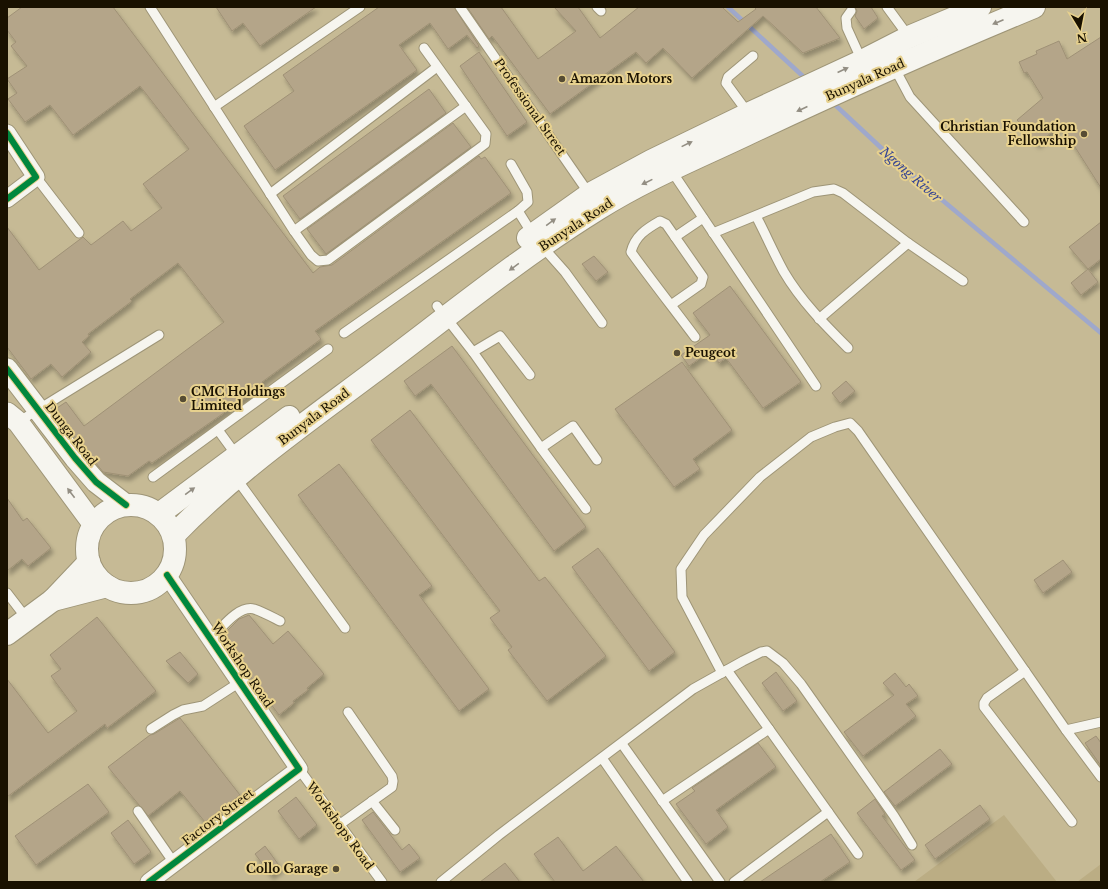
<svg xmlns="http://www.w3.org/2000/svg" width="1108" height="889" viewBox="0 0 1108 889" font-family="'Libre Baskerville',serif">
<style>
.green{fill:#bbad84}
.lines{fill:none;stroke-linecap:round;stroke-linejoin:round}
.stream{stroke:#9fa8cb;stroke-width:4.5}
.building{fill:#b4a589;stroke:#9f9176;filter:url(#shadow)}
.service-casing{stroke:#9e9577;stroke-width:11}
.minor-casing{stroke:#9e9577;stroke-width:19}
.tertiary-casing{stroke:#9e9577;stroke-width:23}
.secondary-casing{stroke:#9e9577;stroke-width:24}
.service{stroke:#f6f5ef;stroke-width:9}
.minor{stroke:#f6f5ef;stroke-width:17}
.tertiary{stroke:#f6f5ef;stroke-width:21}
.secondary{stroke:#f6f5ef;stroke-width:22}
.cycleway-casing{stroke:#e7d18e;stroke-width:8}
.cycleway{stroke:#00873e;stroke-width:6}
.oneway{fill:#938e83}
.poi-dot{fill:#564c34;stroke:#e7d18e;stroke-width:1.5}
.labels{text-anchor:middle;stroke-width:4;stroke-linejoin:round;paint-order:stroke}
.poi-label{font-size:12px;font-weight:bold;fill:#191100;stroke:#e7d18e;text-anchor:start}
.street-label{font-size:12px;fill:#191100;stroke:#e7d18e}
.water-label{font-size:13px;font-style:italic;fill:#384794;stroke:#e7d18e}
</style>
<defs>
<filter id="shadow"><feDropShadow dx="2.5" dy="4.5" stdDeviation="2" flood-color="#0004"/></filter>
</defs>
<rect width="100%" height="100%" fill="#c6ba95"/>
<!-- green -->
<g class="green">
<path d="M 1004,815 L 1057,882 L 914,882 Z"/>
<path d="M 1101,864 L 1101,882 L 1077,882 Z"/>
</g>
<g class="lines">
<!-- stream -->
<g class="stream">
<path d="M 728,7 L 807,80"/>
<path d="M 832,102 L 892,158 L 1101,333"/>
</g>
</g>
<!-- building -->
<g class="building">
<path d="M 22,7 L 113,7 L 313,273 L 320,267 L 332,265 L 479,156 L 481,159 L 485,157 L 511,193 L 315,331 L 321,339 L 262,382 L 264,385 L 152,463 L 149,461 L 128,476 L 103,472 L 54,410 L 66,402 L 84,426 L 224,322 L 178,263 L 130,299 L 132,301 L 88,334 L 89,336 L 82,342 L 91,352 L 62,377 L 51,364 L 31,379 L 7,347 L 7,227 L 39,270 L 83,237 L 91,245 L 123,221 L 131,231 L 162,208 L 143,184 L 189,149 L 140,86 L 73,135 L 50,105 L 25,122 L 8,99 L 17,93 L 7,79 L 27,66 L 11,46 L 16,42 L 7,30 L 7,18 Z"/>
<path d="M 216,7 L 316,7 L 260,46 L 243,23 L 232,31 Z"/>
<path d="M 379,7 L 454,7 L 479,46 L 477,48 L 467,35 L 448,49 L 430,23 L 399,45 L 417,70 L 275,170 L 244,126 L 294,91 L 283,75 Z"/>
<path d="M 467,7 L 501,7 L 538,59 L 576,31 L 554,7 L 578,7 L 600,38 L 639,7 L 722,7 L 738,22 L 756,9 L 754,7 L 816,7 L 840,38 L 803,53 L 763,16 L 692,78 L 663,48 L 646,63 L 636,52 L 550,114 L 492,36 L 489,39 Z"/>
<path d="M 855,7 L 871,7 L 878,18 L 864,29 L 855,16 L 857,11 Z"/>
<path d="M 1101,37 L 1101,188 L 1061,125 L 1037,144 L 1017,120 L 1043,98 L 1027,72 L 1024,73 L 1019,62 L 1037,54 L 1036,51 L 1059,41 L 1067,59 Z"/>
<path d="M 479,52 L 527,122 L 507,136 L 460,66 Z"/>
<path d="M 429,89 L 446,113 L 300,219 L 283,196 Z"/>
<path d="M 453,123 L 471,147 L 326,254 L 307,229 Z"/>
<path d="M 1101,222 L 1101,259 L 1088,269 L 1069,247 Z"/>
<path d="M 594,256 L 608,272 L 596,281 L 582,264 Z"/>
<path d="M 1088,269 L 1098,282 L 1081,295 L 1071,283 Z"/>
<path d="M 730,286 L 801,382 L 763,408 L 726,358 L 719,363 L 710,351 L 689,366 L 681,355 L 710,335 L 693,313 Z"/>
<path d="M 452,346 L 586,527 L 554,551 L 431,384 L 415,396 L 404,381 Z"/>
<path d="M 682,362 L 732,430 L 693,459 L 700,469 L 674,487 L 615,409 Z"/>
<path d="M 846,381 L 855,391 L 840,403 L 832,393 Z"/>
<path d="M 410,410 L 539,581 L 545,577 L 606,656 L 547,701 L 508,650 L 512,647 L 490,618 L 500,611 L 371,440 Z"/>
<path d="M 339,464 L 432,586 L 419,595 L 489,689 L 459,711 L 298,495 Z"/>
<path d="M 7,498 L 23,521 L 27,518 L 51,548 L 28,566 L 22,559 L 7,571 Z"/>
<path d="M 598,548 L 675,652 L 649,671 L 572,567 Z"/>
<path d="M 1063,560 L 1072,572 L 1043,593 L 1034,580 Z"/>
<path d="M 249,615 L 273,644 L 288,631 L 324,674 L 307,688 L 308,690 L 293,701 L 294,703 L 279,715 L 221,637 L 239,619 Z"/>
<path d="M 97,617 L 156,691 L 107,728 L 105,724 L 7,797 L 7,679 L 48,733 L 77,711 L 51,676 L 61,669 L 50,655 Z"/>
<path d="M 180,652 L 198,674 L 188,683 L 166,661 Z"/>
<path d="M 776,672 L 797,701 L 783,711 L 762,683 Z"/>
<path d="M 895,673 L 906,687 L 909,684 L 918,696 L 906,704 L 916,716 L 863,756 L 844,732 L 894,695 L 883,683 Z"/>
<path d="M 180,718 L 240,795 L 205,822 L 180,791 L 148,816 L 108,767 L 150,735 L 154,734 Z"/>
<path d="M 1096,736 L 1101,743 L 1101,766 L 1085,743 Z"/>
<path d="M 758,743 L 776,767 L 716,810 L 728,827 L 706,844 L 676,804 L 695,791 L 692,788 Z"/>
<path d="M 940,749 L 952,764 L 895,806 L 884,792 Z"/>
<path d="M 88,784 L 109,812 L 36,865 L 15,836 Z"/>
<path d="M 296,797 L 317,825 L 299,839 L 278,811 Z"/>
<path d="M 875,799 L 885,814 L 882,816 L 915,860 L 901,870 L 857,813 Z"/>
<path d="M 980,805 L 990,819 L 935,859 L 925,845 Z"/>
<path d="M 373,812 L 402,850 L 409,844 L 420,858 L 400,872 L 362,820 Z"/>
<path d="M 128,820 L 151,852 L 134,864 L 111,833 Z"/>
<path d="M 831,834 L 850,862 L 820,882 L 760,882 Z"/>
<path d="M 558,837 L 583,871 L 616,846 L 644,882 L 555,882 L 534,854 Z"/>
<path d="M 265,846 L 281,868 L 271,875 L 255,854 Z"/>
<path d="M 505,863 L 520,882 L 480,882 Z"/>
</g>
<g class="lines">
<!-- service casing -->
<g class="service-casing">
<g id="service">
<path d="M 150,7 L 294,231 L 311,255 L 318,261 L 328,260 L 485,144 L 486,134 L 424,48"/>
<path d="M 460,7 L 590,195"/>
<path d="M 597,7 L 601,11"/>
<path d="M 887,7 L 909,37"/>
<path d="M 851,11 L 846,18 L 847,28 L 862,61"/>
<path d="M 894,67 L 910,97 L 1024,222"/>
<path d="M 214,107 L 360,7"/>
<path d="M 748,113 L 726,83 L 728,77 L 753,56"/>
<path d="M 671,170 L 816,386"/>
<path d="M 36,177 L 79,233"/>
<path d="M 270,194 L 437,67"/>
<path d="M 518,211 L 533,235"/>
<path d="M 756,216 C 766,235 774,254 784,272 C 801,301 825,325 848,348"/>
<path d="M 294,231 L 466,106"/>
<path d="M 713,233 L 813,192 L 834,189 L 843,193 L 908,243 L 963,281"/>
<path d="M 675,237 L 703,218"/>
<path d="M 541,245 L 565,272 L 602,323"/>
<path d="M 671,305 L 701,284 L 703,277 L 666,224 L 660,221 C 646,229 635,236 631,252 C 652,281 674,309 695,337"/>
<path d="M 437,306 L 473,352 L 541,448 L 573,426 L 597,460"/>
<path d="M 819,319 L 908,243"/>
<path d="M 344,333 L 518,211 L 528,202 L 527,192 L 511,164"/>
<path d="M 473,352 L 500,336 L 530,375"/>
<path d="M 18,422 L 159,335"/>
<path d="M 218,430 L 237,456"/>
<path d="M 541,448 L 586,509"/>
<path d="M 153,477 L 328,349"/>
<path d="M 236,478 L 345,628"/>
<path d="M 7,593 L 27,619"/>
<path d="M 211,638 C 221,629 238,605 254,609 C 263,612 272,617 280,621"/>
<path d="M 727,670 L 858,854"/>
<path d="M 1025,671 L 987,698 L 984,703 L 984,707 L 1072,822"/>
<path d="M 722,673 L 682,597 L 681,569 L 704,535 L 760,477 L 811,437 L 835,427 L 850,423 L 858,431 L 1066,730 L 1101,777"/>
<path d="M 151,729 L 173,715 L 183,710 L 203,706 L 240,682"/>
<path d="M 1066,730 L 1101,722"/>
<path d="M 622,744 L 720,882"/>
<path d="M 602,758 L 688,882"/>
<path d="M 299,769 L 382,882"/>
<path d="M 372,801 L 395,830"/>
<path d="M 662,801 L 769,729"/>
<path d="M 138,811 L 174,863"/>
<path d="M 339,825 L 392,787 L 393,781 L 392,776 L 348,712"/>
<path d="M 441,882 L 499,835 L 693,689 L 743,661 L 761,652 L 767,651 L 783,663 L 801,684 L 894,816 L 912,845"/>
<path d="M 734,882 L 828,812"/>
</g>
</g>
<!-- minor casing -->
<g class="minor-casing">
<g id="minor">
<path d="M 7,133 L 36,177 L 7,199"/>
<path d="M 149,882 L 299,769 L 167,575"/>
</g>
</g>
<!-- tertiary casing -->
<g class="tertiary-casing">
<g id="tertiary">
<path d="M 7,369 L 75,458 L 96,482 L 126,505"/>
<path d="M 7,413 L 18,422 L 94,525"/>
</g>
</g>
<!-- secondary casing -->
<g class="secondary-casing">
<g id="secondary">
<path d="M 528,238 L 590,194 L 651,161 L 748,114 L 862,61 L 909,37 L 980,7"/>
<circle cx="131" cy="549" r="44"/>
<path d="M 159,514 L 289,417"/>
<path d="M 174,535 C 233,474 303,425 371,374 C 446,318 519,258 598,209 C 647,178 702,156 754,131 C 846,88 940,46 1034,7"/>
<path d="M 53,600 L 107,586"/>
<path d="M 7,634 L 53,600 L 89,562"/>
</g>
</g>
<!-- service -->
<use href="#service" class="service"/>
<!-- minor -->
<use href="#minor" class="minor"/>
<!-- tertiary -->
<use href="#tertiary" class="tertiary"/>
<!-- secondary -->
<use href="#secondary" class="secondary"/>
<!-- cycleway casing -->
<g class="cycleway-casing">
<g id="cycleway">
<path d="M 7,133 L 36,177 L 7,199"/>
<path d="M 7,369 L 75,458 L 96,482 L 126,505"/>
<path d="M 149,882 L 299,769 L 167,575"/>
</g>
</g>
<!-- cycleway -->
<use href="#cycleway" class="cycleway"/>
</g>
<!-- one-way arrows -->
<defs><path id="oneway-solid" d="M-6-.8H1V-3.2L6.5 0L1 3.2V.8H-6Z"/></defs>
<g class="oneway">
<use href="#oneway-solid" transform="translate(998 22) rotate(157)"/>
<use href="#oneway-solid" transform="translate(843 70) rotate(-25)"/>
<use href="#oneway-solid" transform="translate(802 109) rotate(155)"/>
<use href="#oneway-solid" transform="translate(687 144) rotate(-26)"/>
<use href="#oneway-solid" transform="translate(647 182) rotate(154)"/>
<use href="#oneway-solid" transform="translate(551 222) rotate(-36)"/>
<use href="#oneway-solid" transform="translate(514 267) rotate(144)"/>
<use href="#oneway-solid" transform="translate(190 491) rotate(-36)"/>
<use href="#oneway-solid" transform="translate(71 493) rotate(-127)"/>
</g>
<!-- markers -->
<g class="poi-dot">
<circle cx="562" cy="79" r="4"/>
<circle cx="1084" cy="134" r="4"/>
<circle cx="677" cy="353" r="4"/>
<circle cx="183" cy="399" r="4"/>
<circle cx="336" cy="869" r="4"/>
</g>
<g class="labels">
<!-- poi labels -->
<g class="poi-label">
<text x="570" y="83">Amazon Motors</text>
<text x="1076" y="131" text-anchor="end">Christian Foundation<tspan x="1076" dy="14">Fellowship</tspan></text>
<text x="685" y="357">Peugeot</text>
<text x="191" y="396">CMC Holdings<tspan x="191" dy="14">Limited</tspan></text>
<text x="328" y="873" text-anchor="end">Collo Garage</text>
</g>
<!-- street labels -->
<g class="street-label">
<text transform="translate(865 80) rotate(-24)" y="4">Bunyala Road</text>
<text transform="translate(530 107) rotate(55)" y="4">Professional Street</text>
<text transform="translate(576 225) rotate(-33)" y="4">Bunyala Road</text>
<text transform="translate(314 417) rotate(-37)" y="4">Bunyala Road</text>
<text transform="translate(71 434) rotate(52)" y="4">Dunga Road</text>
<text transform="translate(242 665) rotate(56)" y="4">Workshop Road</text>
<text transform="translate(218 817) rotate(-37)" y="4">Factory Street</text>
<text transform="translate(340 826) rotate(54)" y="4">Workshops Road</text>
</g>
<!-- water labels -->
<g class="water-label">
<text transform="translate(911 174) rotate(41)" y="5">Ngong River</text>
</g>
</g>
<!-- border -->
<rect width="1108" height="889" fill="none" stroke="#191100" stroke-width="16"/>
<!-- north arrow -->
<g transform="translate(1080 28) rotate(170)" stroke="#e7d18e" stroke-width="3" paint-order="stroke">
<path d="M0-3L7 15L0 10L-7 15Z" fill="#191100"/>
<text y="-6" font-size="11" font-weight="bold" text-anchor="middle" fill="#191100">N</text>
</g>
</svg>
